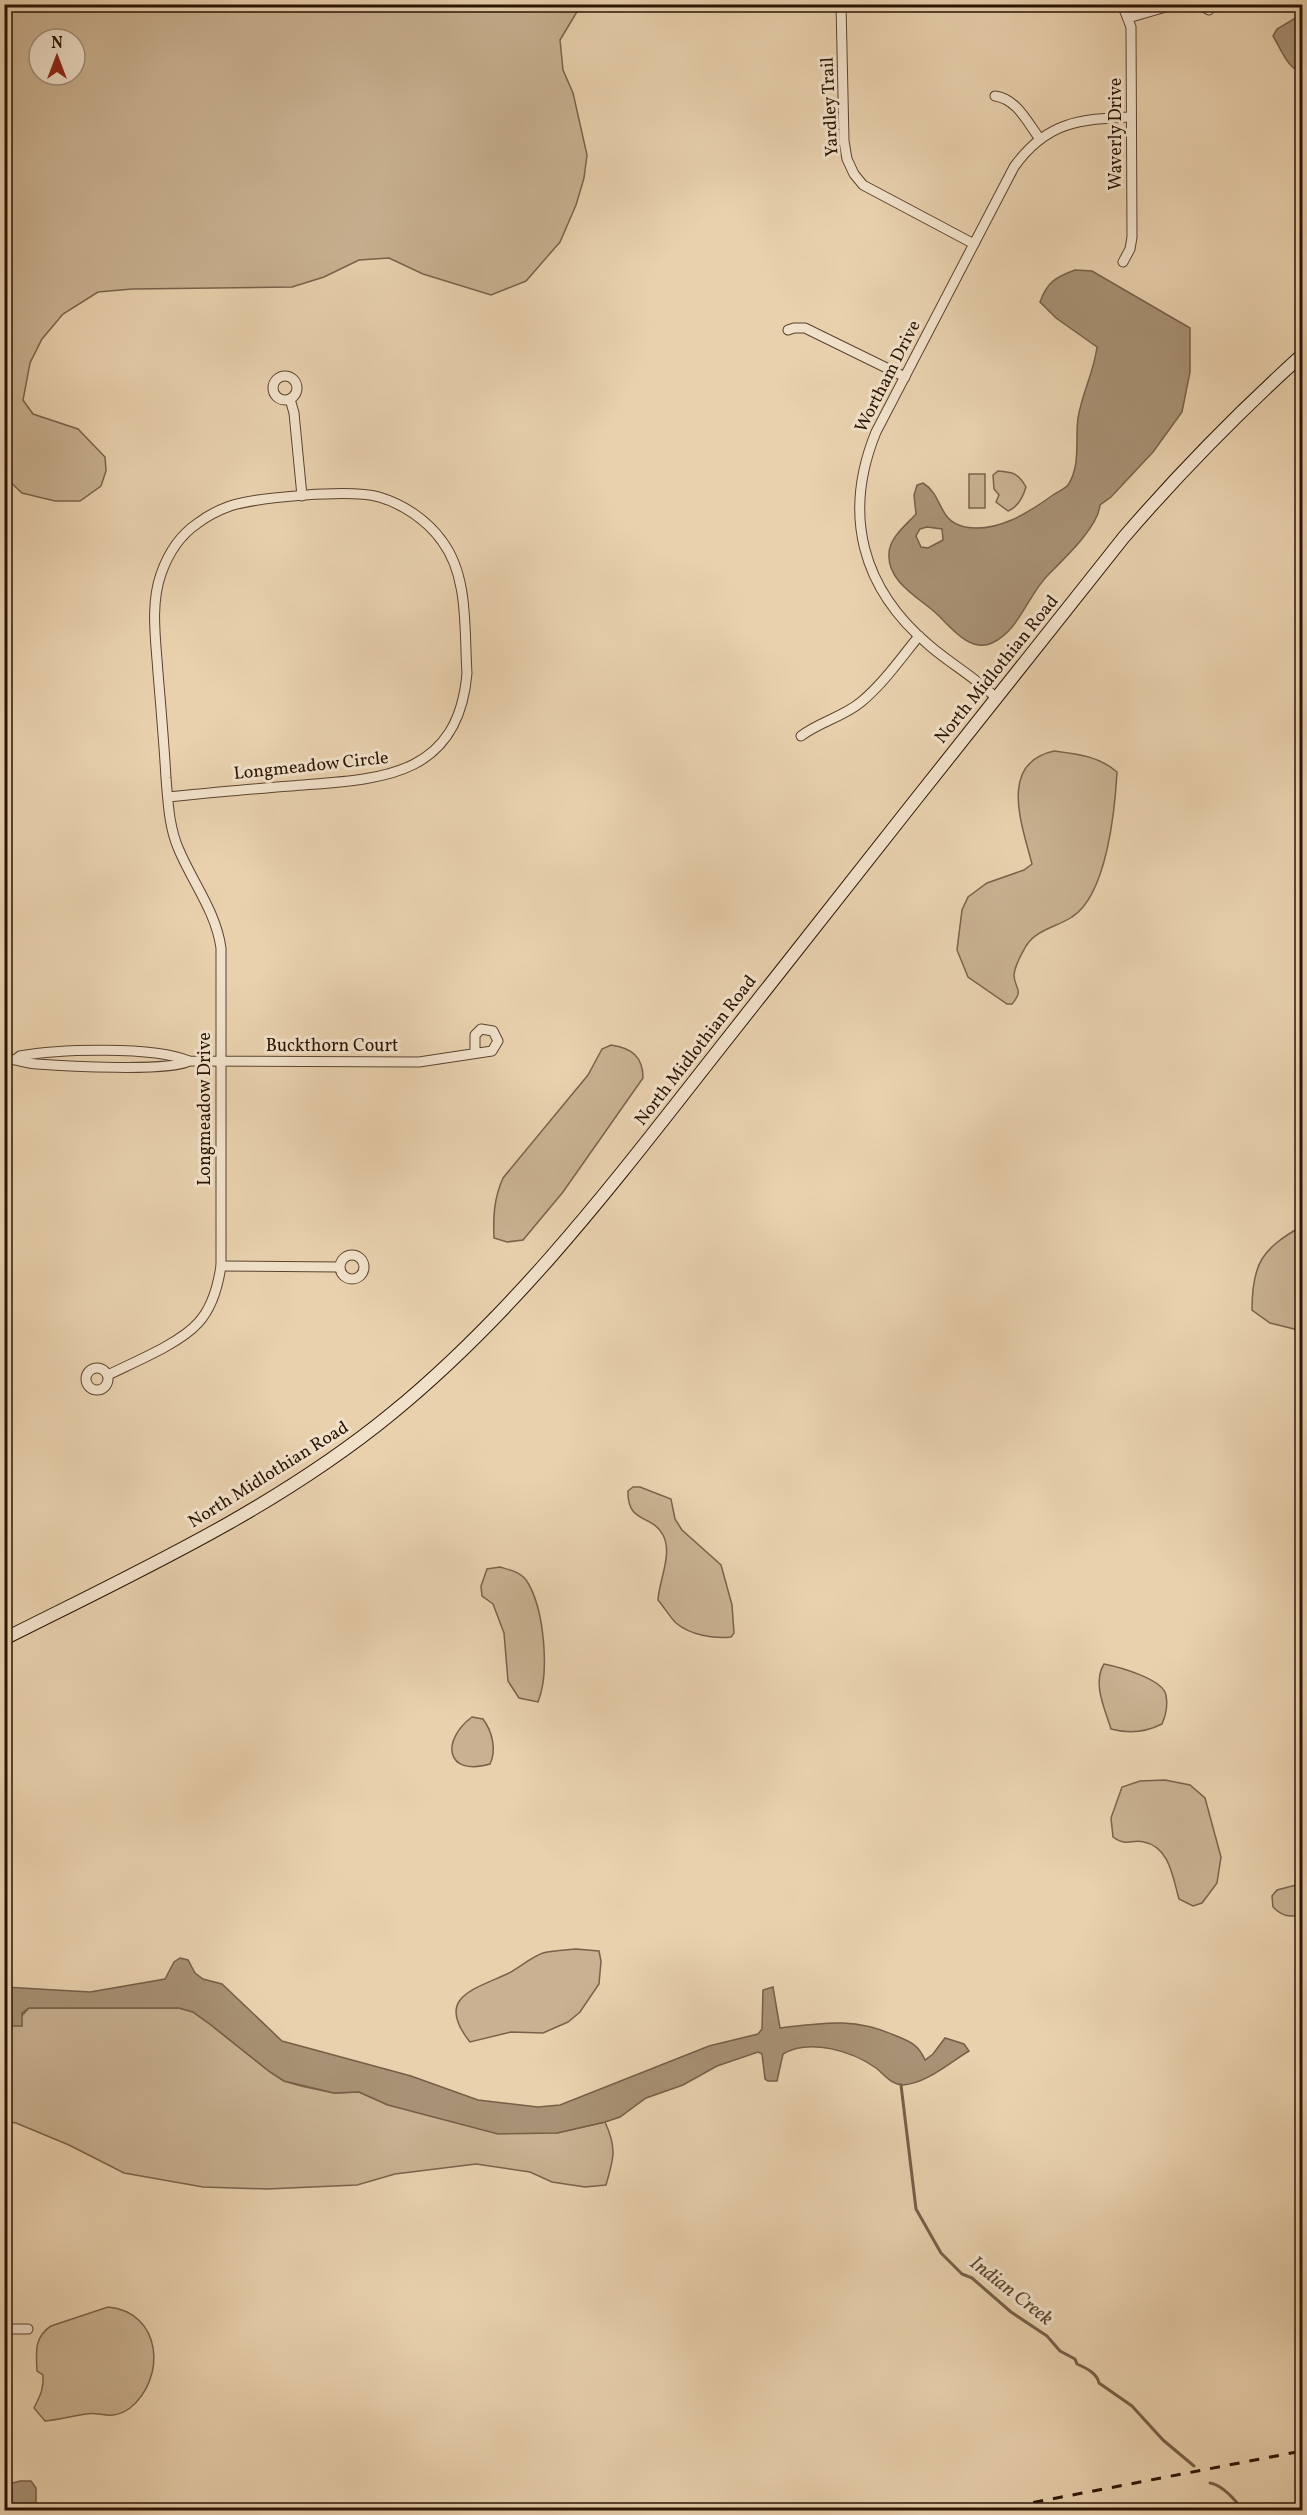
<svg xmlns="http://www.w3.org/2000/svg" width="1307" height="2515" viewBox="0 0 1307 2515" font-family="Vollkorn,serif">
<style>
.green{fill:#c9b191;stroke:#7a624a;stroke-width:1.5;fill-rule:evenodd}
.water{fill:#a89174;stroke:#765f47;stroke-width:1.5;fill-rule:evenodd}
.lines{fill:none;stroke-linecap:round;stroke-linejoin:round}
.stream{stroke:#765f47;stroke-width:3}
.minor-casing{stroke:#5a432e;stroke-width:11}
.secondary-casing{stroke:#2a1403;stroke-width:14}
.minor{stroke:#f1e1ca;stroke-width:9}
.secondary{stroke:#f1e1ca;stroke-width:12}
.rail{stroke:#2a1403;stroke-width:3;stroke-dasharray:10 10;stroke-linecap:butt}
.labels{text-anchor:middle;stroke-width:6;stroke-linejoin:round;paint-order:stroke}
.street-label{font-size:18px;fill:#2a1403;stroke:#f1e1ca}
.water-label{font-size:20px;font-style:italic;fill:#5c4630;stroke:#f1e1ca}
</style>
<rect width="100%" height="100%" fill="#e9d1ae"/>
<filter id="stains"><feTurbulence type="fractalNoise" baseFrequency=".00333" numOctaves="4"/><feColorMatrix values="0 0 0 0 .2 0 0 0 0 .09 0 0 0 0 .02 0 0 0 .5 -.17"/></filter>
<radialGradient id="worn" r=".72"><stop offset=".6" stop-color="#630" stop-opacity="0"/><stop offset="1" stop-color="#630" stop-opacity=".3"/></radialGradient>
<!-- green -->
<g class="green">
<path d="M 4,5 L 581,5 L 560,40 L 563,70 L 573,93 L 587,155 L 584,178 L 576,205 L 560,242 L 526,281 L 491,295 L 423,274 L 389,258 L 359,260 L 324,277 L 292,287 L 132,289 L 98,292 L 63,314 L 42,339 L 30,363 L 23,400 L 33,414 L 78,429 L 105,457 L 106,471 L 101,486 L 80,501 L 55,501 L 22,493 L 4,476 ZM 39,39 L 75,39 L 75,75 L 39,75 Z"/>
<path d="M 998,471 C 1013,472 1018,473 1026,487 C 1023,497 1018,507 1008,511 L 996,502 L 999,495 L 994,489 L 993,475 Z"/>
<rect x="969" y="474" width="16" height="34"/>
<path d="M 1054,751 C 1077,754 1099,756 1117,772 C 1115,809 1107,895 1072,917 C 1057,927 1037,929 1026,946 C 1021,955 1015,964 1014,975 C 1014,989 1025,989 1012,1004 L 1007,1004 L 968,977 L 957,950 L 962,910 L 968,897 L 987,883 L 1024,870 L 1032,864 C 1022,825 998,763 1054,751 Z"/>
<path d="M 611,1045 C 632,1048 643,1057 643,1078 L 563,1192 L 523,1240 L 507,1242 L 494,1238 C 493,1217 494,1198 503,1178 L 588,1075 L 602,1049 Z"/>
<path d="M 1302,1226 L 1302,1331 L 1270,1323 L 1252,1310 C 1252,1263 1262,1249 1302,1226 Z"/>
<path d="M 633,1487 L 640,1487 L 671,1499 L 675,1519 L 682,1530 L 721,1565 L 732,1605 L 734,1633 L 731,1637 C 714,1639 690,1635 676,1623 C 670,1617 664,1607 658,1600 C 659,1580 673,1554 663,1535 C 652,1514 627,1524 628,1491 Z"/>
<path d="M 500,1567 C 510,1570 522,1572 528,1583 C 544,1610 550,1673 538,1702 L 519,1698 L 508,1681 L 504,1633 L 493,1604 L 482,1596 L 481,1586 L 487,1569 Z"/>
<path d="M 1104,1664 C 1119,1667 1163,1679 1166,1695 C 1168,1705 1166,1715 1162,1724 C 1146,1732 1129,1734 1111,1729 C 1105,1709 1092,1683 1104,1664 Z"/>
<path d="M 472,1717 L 483,1719 C 492,1731 497,1750 490,1764 C 445,1777 441,1740 472,1717 Z"/>
<path d="M 1165,1780 L 1190,1785 L 1205,1798 L 1221,1857 L 1217,1883 L 1202,1903 L 1193,1906 L 1179,1899 C 1173,1879 1170,1847 1144,1842 C 1131,1839 1127,1847 1113,1837 L 1111,1818 L 1122,1787 L 1140,1781 Z"/>
<path d="M 1296,1885 L 1302,1887 L 1302,1915 C 1289,1917 1283,1917 1273,1907 L 1272,1896 L 1277,1890 Z"/>
<path d="M 576,1949 L 599,1951 L 601,1961 L 599,1984 L 580,2012 L 568,2022 L 543,2033 L 511,2032 L 470,2042 C 435,1998 472,1990 507,1974 C 519,1968 531,1957 543,1953 C 553,1950 565,1950 576,1949 Z"/>
<path d="M 29,2008 L 179,2008 L 193,2012 L 211,2025 L 270,2072 L 284,2081 L 301,2086 L 334,2093 L 359,2092 L 388,2105 L 557,2133 L 605,2122 C 617,2148 614,2158 606,2185 L 585,2187 L 552,2182 L 530,2172 L 476,2164 L 395,2174 L 357,2185 L 267,2189 L 203,2187 L 124,2173 L 69,2145 L 16,2123 L 5,2121 L 4,2026 L 12,2026 Z"/>
<path d="M 108,2307 C 162,2312 167,2378 130,2408 C 126,2411 118,2415 113,2415 C 104,2416 95,2412 86,2414 C 72,2416 59,2420 45,2421 L 34,2408 C 40,2396 44,2389 43,2375 L 37,2371 C 36,2352 34,2337 51,2326 Z"/>
</g>
<!-- water -->
<g class="water">
<path d="M 1302,14 L 1302,72 C 1288,70 1280,47 1273,36 L 1277,29 Z"/>
<path d="M 1075,270 L 1092,271 L 1190,328 L 1190,372 L 1182,412 L 1153,452 L 1111,497 L 1100,505 C 1098,527 1065,558 1049,574 C 1028,594 1020,630 992,643 C 971,653 951,628 939,616 C 922,599 887,583 889,554 C 889,538 906,525 916,514 L 914,495 L 917,485 L 923,483 C 944,496 937,521 965,527 C 997,533 1028,513 1053,495 C 1057,492 1065,489 1068,485 C 1081,466 1075,439 1078,418 C 1082,393 1094,372 1097,347 L 1056,318 L 1040,302 C 1047,282 1056,277 1075,270 ZM 927,527 L 942,529 L 943,540 L 928,548 L 921,547 L 916,536 L 920,529 Z"/>
<path d="M 180,1958 L 188,1960 L 195,1973 L 203,1979 L 222,1984 L 282,2041 L 411,2076 L 478,2100 L 538,2107 L 560,2105 L 709,2046 L 758,2034 L 762,2029 L 763,1990 L 773,1987 L 780,2028 C 823,2023 853,2017 894,2035 C 909,2041 918,2044 925,2060 L 933,2054 L 945,2038 L 964,2044 L 969,2051 C 949,2063 927,2083 903,2085 C 891,2085 884,2074 876,2068 C 852,2051 809,2038 783,2054 L 777,2081 L 768,2081 L 765,2079 L 762,2054 L 758,2052 L 717,2066 L 683,2085 L 646,2098 L 620,2117 L 605,2122 L 557,2133 L 498,2134 L 388,2105 L 359,2092 L 334,2093 L 284,2081 L 270,2072 L 211,2025 L 193,2012 L 179,2008 L 29,2008 L 22,2013 L 22,2026 L 5,2026 L 5,1987 L 90,1992 L 165,1979 L 174,1962 Z"/>
<path d="M 20,2481 L 31,2481 L 36,2488 L 36,2510 L 5,2510 L 5,2485 Z"/>
</g>
<g class="lines">
<!-- stream -->
<g class="stream">
<path d="M 901,2085 L 916,2209 L 941,2253 L 962,2274 L 972,2278 L 1011,2312 L 1047,2336 L 1060,2351 L 1075,2359 L 1077,2364 C 1086,2368 1097,2373 1099,2383 L 1132,2406 L 1163,2440 L 1194,2466"/>
<path d="M 1210,2483 C 1222,2485 1236,2500 1242,2510"/>
</g>
<!-- minor casing -->
<g class="minor-casing">
<g id="minor">
<path d="M 841,4 L 844,141 L 847,159 L 854,174 L 863,185 L 974,244"/>
<path d="M 1122,4 L 1131,27 L 1132,237 L 1130,249 L 1123,262"/>
<path d="M 1199,4 L 1209,10"/>
<path d="M 1128,18 L 1176,4"/>
<path d="M 995,96 C 1017,99 1027,122 1040,139"/>
<path d="M 788,330 L 794,328 L 805,328 L 905,377"/>
<circle cx="285" cy="388" r="12"/>
<path d="M 290,399 L 294,413 L 302,496"/>
<path d="M 995,697 C 976,678 951,664 930,646 C 862,589 842,515 876,432 L 1014,167 C 1046,122 1079,119 1131,117"/>
<path d="M 801,736 C 819,722 843,717 861,702 C 883,684 901,658 919,636"/>
<path d="M 4,1059 C 16,1059 25,1063 37,1064 C 63,1066 171,1072 189,1061"/>
<path d="M 16,1059 L 20,1056 C 58,1049 154,1046 189,1061 L 419,1062 L 492,1051 L 498,1041 L 493,1031 L 481,1029 L 475,1035 L 475,1053"/>
<circle cx="352" cy="1267" r="12"/>
<path d="M 221,1266 L 339,1267"/>
<circle cx="97" cy="1379" r="11"/>
<path d="M 108,1375 C 134,1362 179,1344 198,1323 C 212,1308 218,1286 221,1266 L 221,948 C 216,912 193,883 179,850 C 169,828 168,802 166,778 C 164,743 161,708 158,673 C 156,641 150,605 161,574 C 168,554 180,535 198,523 C 207,516 219,510 230,506 C 259,497 350,489 379,497 C 403,504 427,520 442,541 C 469,577 464,629 467,673 C 458,781 375,779 291,786 C 250,789 209,793 168,797"/>
<path d="M 4,2329 L 28,2329"/>
</g>
</g>
<!-- secondary casing -->
<g class="secondary-casing">
<path id="secondary" d="M 4,1639 C 137,1572 275,1509 391,1414 C 523,1306 622,1172 727,1039 C 859,872 991,703 1124,537 C 1180,472 1239,412 1302,355"/>
</g>
<!-- minor -->
<use href="#minor" class="minor"/>
<!-- secondary -->
<use href="#secondary" class="secondary"/>
<!-- rail -->
<path class="rail" d="M 994,2510 L 1302,2451"/>
</g>
<g class="labels">
<!-- street labels -->
<g class="street-label">
<text transform="translate(829 107) rotate(-93)" y="6">Yardley Trail</text>
<text transform="translate(1115 134) rotate(-90)" y="6">Waverly Drive</text>
<text transform="translate(887 376) rotate(-63)" y="6">Wortham Drive</text>
<text transform="translate(996 669) rotate(-51)" y="6">North Midlothian Road</text>
<text transform="translate(311 765) rotate(-6)" y="6">Longmeadow Circle</text>
<text x="332" y="1051">Buckthorn Court</text>
<text transform="translate(695 1050) rotate(-52)" y="6">North Midlothian Road</text>
<text transform="translate(204 1109) rotate(-90)" y="6">Longmeadow Drive</text>
<text transform="translate(268 1474) rotate(-32)" y="6">North Midlothian Road</text>
</g>
<!-- water labels -->
<g class="water-label">
<text transform="translate(1012 2290) rotate(38)" y="7">Indian Creek</text>
</g>
</g>
<!-- margin -->
<rect width="1307" height="2515" fill="none" stroke="#e9d1ae" stroke-width="24"/>
<rect x="6" y="6" width="1295" height="2503" fill="none" stroke="#2a1403" stroke-width="3"/>
<rect x="12" y="12" width="1283" height="2491" fill="none" stroke="#2a1403" stroke-width="1.5"/>
<!-- north arrow -->
<g transform="translate(57 57)"><circle r="28" fill="#f1e1ca" stroke="#a18f7a" stroke-width="1.5"/>
<path d="M0-4.5L10 22L0 15L-10 22Z" fill="#8f2418"/>
<text y="-9" font-size="16" font-weight="bold" text-anchor="middle" fill="#2a1403">N</text>
</g>
<rect width="100%" height="100%" filter="url(#stains)"/>
<rect width="100%" height="100%" fill="url(#worn)"/>
</svg>
